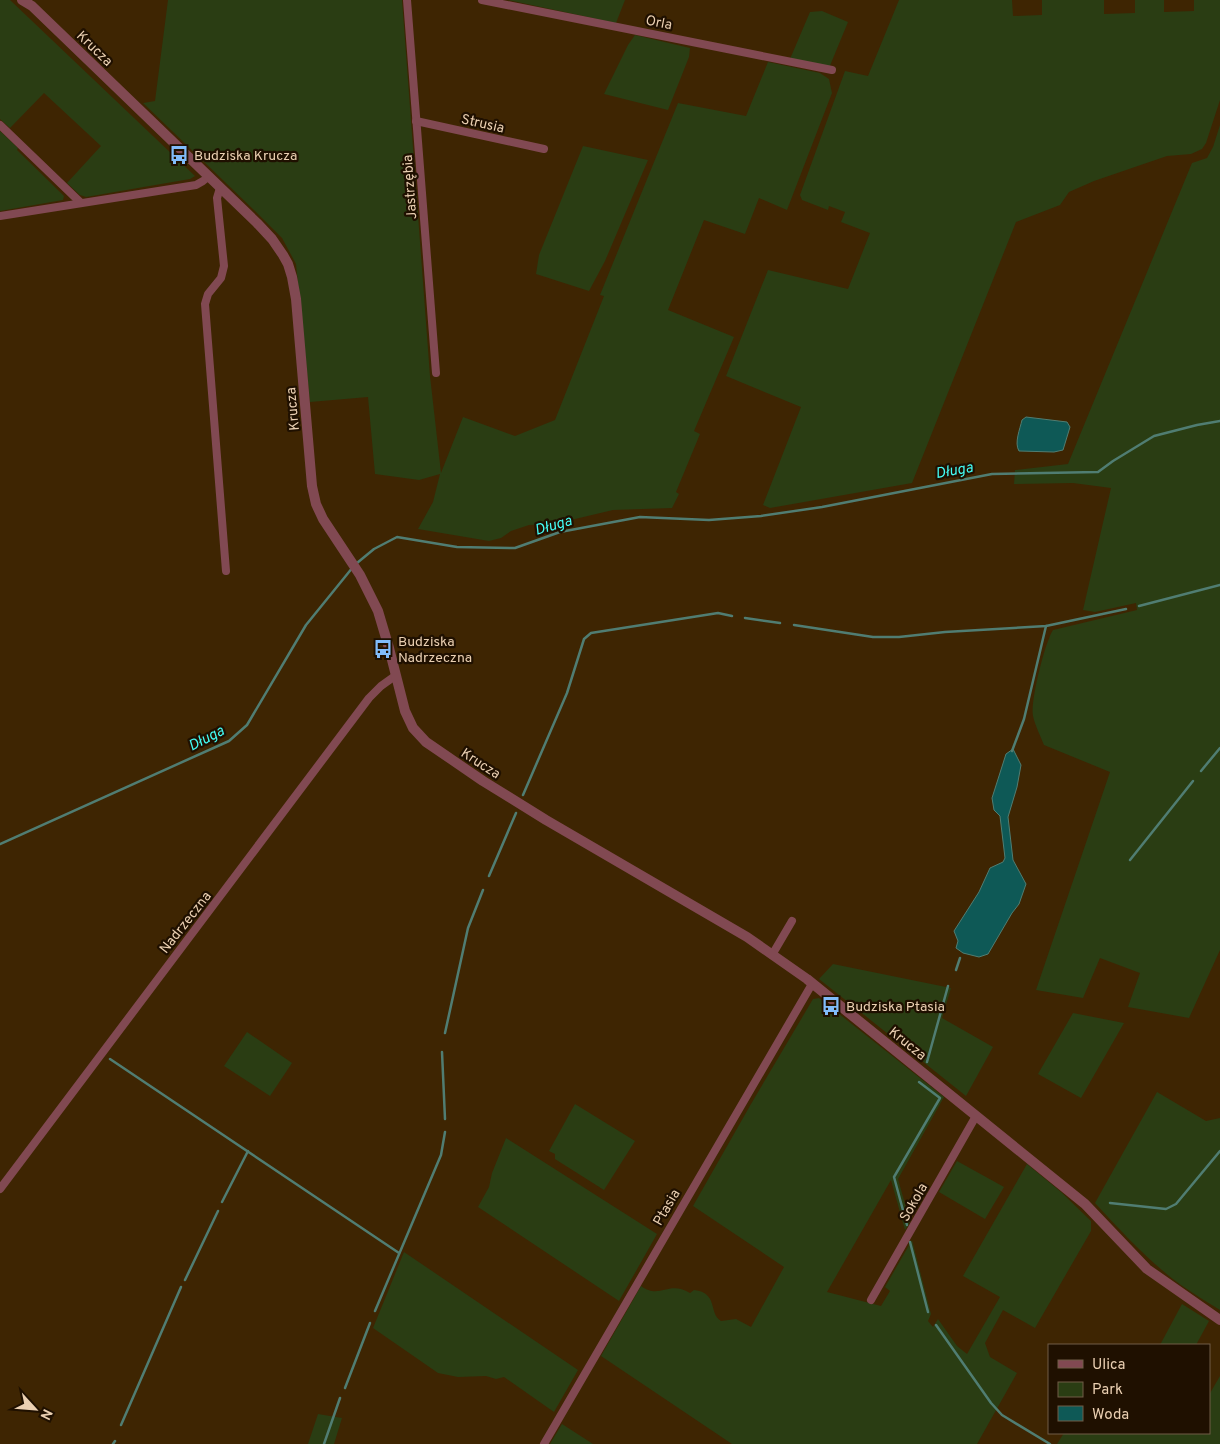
<svg xmlns="http://www.w3.org/2000/svg" width="1220" height="1444" viewBox="0 0 1220 1444" font-family="Overpass,sans-serif">
<style>
.green{fill:#2a3d13}
.water{fill:#0e5956;stroke:#507d72}
.lines{fill:none;stroke-linecap:round;stroke-linejoin:round}
.stream{stroke:#507d72;stroke-width:2.5}
.minor{stroke:#814952;stroke-width:8}
.tertiary{stroke:#814952;stroke-width:10}
.labels{text-anchor:middle;stroke-width:4.5;stroke-linejoin:round;paint-order:stroke}
.street-label{font-size:14px;fill:#ebd0b2;stroke:#1f1000}
.poi-label{font-size:14px;fill:#ebd0b2;stroke:#1f1000;text-anchor:start}
.water-label{font-size:15px;font-style:italic;fill:#44fdf5;stroke:#1f1000}
</style>
<rect width="100%" height="100%" fill="#3e2502"/>
<!-- green -->
<g class="green">
<path d="M 0,0 L 10,0 L 195,176 L 190,179 L 86,197 L 80,195 L 67,183 L 101,146 L 44,93 L 10,128 L 0,119 Z"/>
<path d="M 168,0 L 402,0 L 430,376 L 441,473 L 463,417 L 515,436 L 555,420 L 604,296 L 600,295 L 678,103 L 746,116 L 768,62 L 820,73 L 829,79 L 832,93 L 787,210 L 759,198 L 745,234 L 704,220 L 668,310 L 734,337 L 694,431 L 700,434 L 676,492 L 679,494 L 672,508 L 613,510 L 554,524 L 529,525 L 511,531 L 501,538 L 489,541 L 418,529 L 433,502 L 440,474 L 419,480 L 375,474 L 368,397 L 310,402 L 296,264 L 282,238 L 257,213 L 143,103 L 155,101 Z"/>
<path d="M 508,0 L 625,0 L 616,23 Z"/>
<path d="M 899,0 L 1012,0 L 1013,16 L 1042,15 L 1042,0 L 1104,0 L 1104,14 L 1135,13 L 1135,0 L 1164,0 L 1164,12 L 1194,11 L 1194,0 L 1220,0 L 1220,100 L 1206,143 L 1202,149 L 1191,154 L 1167,156 L 1094,181 L 1069,192 L 1060,205 L 1016,222 L 912,483 L 770,508 L 763,505 L 801,407 L 726,376 L 768,270 L 848,289 L 870,233 L 841,222 L 845,212 L 829,206 L 828,210 L 802,200 L 800,195 L 845,71 L 868,76 Z"/>
<path d="M 822,11 L 848,22 L 829,68 L 790,59 L 810,12 Z"/>
<path d="M 635,35 L 690,48 L 689,57 L 668,110 L 604,94 L 628,45 Z"/>
<path d="M 1220,125 L 1220,950 L 1189,1018 L 1128,1007 L 1140,973 L 1100,958 L 1083,998 L 1036,990 L 1110,772 L 1044,745 C 1040,735 1035,725 1033,716 C 1030,702 1045,642 1053,630 L 1137,610 L 1136,603 L 1095,612 L 1083,610 L 1111,488 L 1073,483 L 1014,484 L 1015,470 L 1068,464 L 1192,163 L 1207,158 L 1213,147 Z"/>
<path d="M 0,131 L 18,148 L 17,150 L 64,196 L 63,200 L 0,211 Z"/>
<path d="M 583,146 L 648,160 L 605,261 L 589,291 L 536,274 L 539,255 Z"/>
<path d="M 833,964 L 951,988 L 942,1018 L 993,1047 L 966,1096 L 819,979 Z"/>
<path d="M 819,998 L 944,1097 L 898,1179 L 910,1222 L 905,1230 L 891,1180 L 827,1292 L 881,1306 L 890,1291 L 885,1287 L 912,1240 L 931,1314 L 928,1321 L 933,1327 L 938,1319 L 957,1346 L 967,1354 L 1000,1297 L 963,1276 L 1027,1164 L 1061,1192 L 1091,1221 L 1091,1231 L 1035,1328 L 1003,1310 L 985,1343 L 990,1357 L 1017,1373 L 977,1444 L 732,1444 L 601,1356 L 641,1286 C 660,1300 668,1280 690,1293 L 694,1290 C 719,1293 708,1313 721,1321 L 736,1319 L 751,1327 L 784,1267 L 693,1206 L 751,1104 L 813,999 Z"/>
<path d="M 1073,1013 L 1124,1023 L 1081,1098 L 1038,1074 Z"/>
<path d="M 247,1032 L 292,1063 L 270,1096 L 224,1066 Z"/>
<path d="M 1157,1092 L 1206,1121 L 1220,1118 L 1220,1310 C 1207,1302 1194,1294 1181,1285 C 1149,1262 1122,1232 1095,1203 Z"/>
<path d="M 575,1104 L 635,1141 L 604,1190 L 555,1159 L 555,1154 L 549,1151 Z"/>
<path d="M 506,1138 L 657,1234 L 619,1301 L 478,1207 L 489,1187 L 492,1173 Z"/>
<path d="M 957,1161 L 1004,1187 L 985,1219 L 939,1192 Z"/>
<path d="M 404,1252 L 578,1370 L 554,1412 L 504,1377 L 496,1379 L 486,1376 L 458,1377 L 438,1373 L 373,1328 Z"/>
<path d="M 1182,1304 L 1209,1321 L 1196,1345 L 1160,1345 Z"/>
<path d="M 1220,1376 L 1220,1444 L 1057,1444 L 1064,1433 L 1209,1433 L 1209,1395 Z"/>
<path d="M 318,1414 L 342,1418 L 334,1444 L 308,1444 Z"/>
<path d="M 562,1424 L 593,1444 L 550,1444 Z"/>
</g>
<!-- water -->
<g class="water">
<path d="M 1026,417 L 1067,422 L 1070,427 L 1063,450 L 1054,452 L 1019,451 C 1014,443 1020,429 1022,420 Z"/>
<path d="M 1013,749 L 1021,765 L 1017,787 L 1008,817 L 1013,860 L 1026,884 L 1019,904 L 1012,913 L 988,954 L 979,957 L 963,953 L 956,948 L 958,941 L 954,931 L 979,892 L 990,868 L 1003,862 L 1005,858 L 1000,816 L 994,810 L 992,798 L 1006,754 Z"/>
</g>
<g class="lines">
<!-- stream -->
<g class="stream">
<path d="M 357,563 L 374,549 L 397,537 L 457,547 L 515,548 L 560,532 L 640,517 L 709,520 L 761,516 L 822,507 L 992,474 L 1098,472 L 1113,461 L 1154,436 L 1197,425 L 1220,421"/>
<path d="M 1139,606 L 1220,585"/>
<path d="M 745,618 L 780,623"/>
<path d="M 794,625 L 873,637 L 899,637 L 945,632 L 1046,626 L 1126,609"/>
<path d="M 1012,751 L 1024,719 L 1046,626"/>
<path d="M 1201,771 L 1220,748"/>
<path d="M 523,795 L 567,693 L 584,639 L 591,633 L 718,613 L 732,616"/>
<path d="M 0,844 L 229,741 L 247,725 L 306,625 L 353,567"/>
<path d="M 1130,860 L 1193,781"/>
<path d="M 489,876 L 516,813"/>
<path d="M 956,970 L 960,958"/>
<path d="M 445,1033 L 468,928 L 483,890"/>
<path d="M 442,1052 L 445,1119"/>
<path d="M 110,1059 L 399,1253"/>
<path d="M 927,1062 L 948,986"/>
<path d="M 222,1202 L 248,1151"/>
<path d="M 1110,1203 L 1166,1209 L 1176,1204 L 1220,1151"/>
<path d="M 907,1225 L 894,1177 L 940,1098 L 919,1082"/>
<path d="M 910,1242 L 928,1312"/>
<path d="M 185,1280 L 218,1211"/>
<path d="M 375,1311 L 441,1155 L 445,1132"/>
<path d="M 936,1325 L 991,1403 L 1002,1415 L 1050,1444"/>
<path d="M 345,1388 L 370,1323"/>
<path d="M 121,1425 L 181,1287"/>
<path d="M 113,1444 L 115,1441"/>
<path d="M 324,1444 L 340,1398"/>
</g>
<!-- minor -->
<g class="minor">
<path d="M 407,0 L 436,373"/>
<path d="M 482,0 L 832,70"/>
<path d="M 416,121 L 544,149"/>
<path d="M 0,125 L 80,202"/>
<path d="M 220,188 L 217,198 L 224,266 L 221,278 L 208,294 L 205,304 L 226,571"/>
<path d="M 0,216 L 196,185 L 203,181 L 208,177"/>
<path d="M 772,955 L 792,921"/>
<path d="M 0,1189 L 369,698 L 381,686 L 395,676"/>
<path d="M 871,1300 L 976,1116"/>
<path d="M 544,1444 L 812,984"/>
</g>
<!-- tertiary -->
<path class="tertiary" d="M 22,0 L 32,6 L 257,223 L 272,239 L 283,255 L 288,264 L 292,277 L 296,299 L 312,486 L 316,504 L 323,519 L 360,575 L 378,611 L 389,648 L 405,711 L 413,728 L 426,742 L 483,781 L 546,820 L 747,937 L 807,979 L 1085,1204 L 1147,1269 L 1220,1320"/>
</g>
<!-- icons -->
<defs>
<g id="bus-bare" transform="scale(1.5)"><path d="M-5-6H5V4H4V6H2V4H-2V6H-4V4H-5ZM-3.5-4V0h7V-4ZM-3.5 1.2v1.5H-2V1.2ZM2 1.2v1.5H3.5V1.2Z" fill="#81bcfa" stroke="#1f1000" stroke-width="2.5" paint-order="stroke"/></g>
</defs>
<g fill-rule="evenodd">
<use href="#bus-bare" x="179" y="155"/>
<use href="#bus-bare" x="383" y="649"/>
<use href="#bus-bare" x="831" y="1006"/>
</g>
<g class="labels">
<!-- street labels -->
<g class="street-label">
<text transform="translate(659 22) rotate(11)" y="5">Orla</text>
<text transform="translate(95 48) rotate(44)" y="5">Krucza</text>
<text transform="translate(483 123) rotate(13)" y="5">Strusia</text>
<text transform="translate(409 187) rotate(-94)" y="5">Jastrzębia</text>
<text transform="translate(292 409) rotate(-95)" y="5">Krucza</text>
<text transform="translate(481 763) rotate(33)" y="5">Krucza</text>
<text transform="translate(185 922) rotate(-52)" y="5">Nadrzeczna</text>
<text transform="translate(908 1043) rotate(39)" y="5">Krucza</text>
<text transform="translate(913 1202) rotate(-60)" y="5">Sokola</text>
<text transform="translate(666 1207) rotate(-60)" y="5">Ptasia</text>
</g>
<!-- poi labels -->
<g class="poi-label">
<text x="194" y="160">Budziska Krucza</text>
<text x="398" y="646">Budziska<tspan x="398" dy="16">Nadrzeczna</tspan></text>
<text x="846" y="1011">Budziska Ptasia</text>
</g>
<!-- water labels -->
<g class="water-label">
<text transform="translate(954 470) rotate(-10)" y="5">Długa</text>
<text transform="translate(553 525) rotate(-16)" y="5">Długa</text>
<text transform="translate(206 738) rotate(-27)" y="5">Długa</text>
</g>
</g>
<!-- legend -->
<rect x="1048" y="1344" width="162" height="90" fill="#1f1000" stroke="#715d47"/>
<rect x="1058" y="1360" width="25" height="8" fill="#814952" stroke="#715d47"/>
<text x="1092" y="1369" font-size="15" fill="#ebd0b2">Ulica</text>
<rect x="1058" y="1382" width="25" height="15" fill="#2a3d13" stroke="#715d47"/>
<text x="1092" y="1394" font-size="15" fill="#ebd0b2">Park</text>
<rect x="1058" y="1406" width="25" height="15" fill="#0e5956" stroke="#715d47"/>
<text x="1092" y="1419" font-size="15" fill="#ebd0b2">Woda</text>
<!-- north arrow -->
<g transform="translate(35 1409) rotate(116)" stroke="#1f1000" stroke-width="4" paint-order="stroke">
<path d="M0-4L9 19L0 12L-9 19Z" fill="#ebd0b2"/>
<text y="-8" font-size="14" font-weight="bold" text-anchor="middle" fill="#ebd0b2">N</text>
</g>
</svg>
